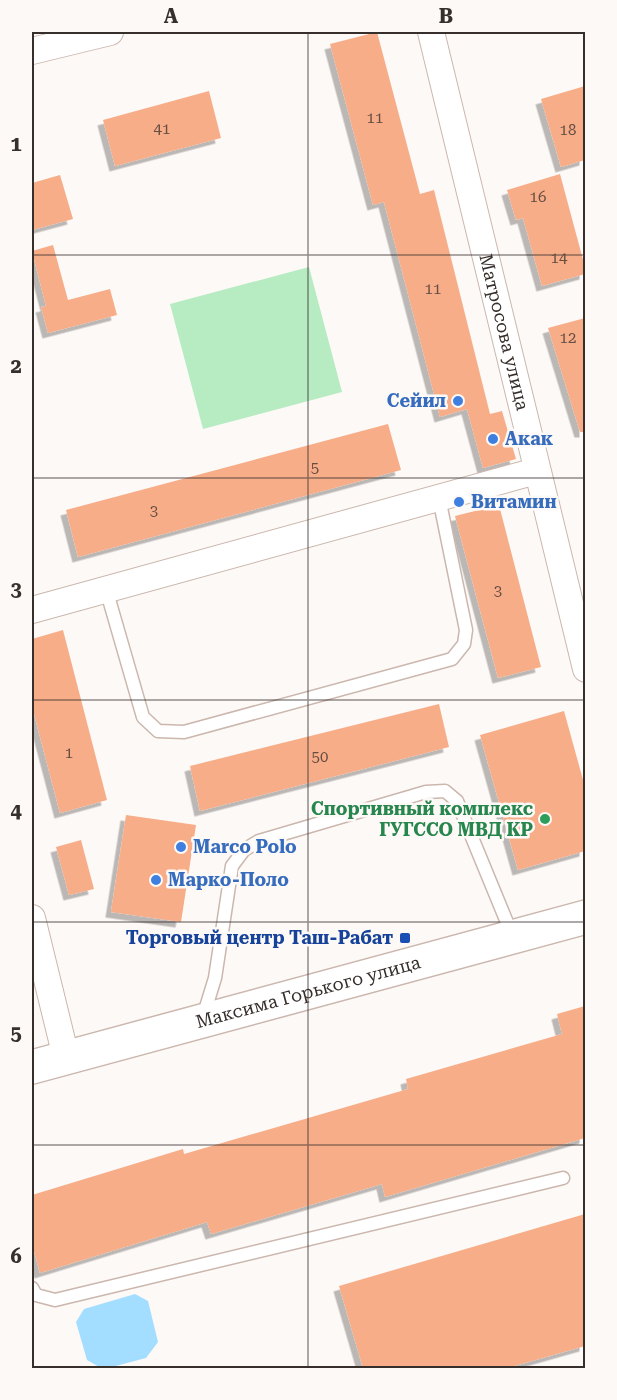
<svg xmlns="http://www.w3.org/2000/svg" width="617" height="1400" viewBox="0 0 617 1400" font-family="'Roboto Serif',serif">
<style>
.green{fill:#b7ebc2}
.water{fill:#a3ddff}
.building{fill:#f8ad89;filter:url(#shadow)}
.lines{fill:none;stroke-linecap:round;stroke-linejoin:round}
.service-casing{stroke:#cbb7ad;stroke-width:15}
.minor-casing{stroke:#cbb7ad;stroke-width:28}
.primary-casing{stroke:#cbb7ad;stroke-width:36}
.service{stroke:#fff;stroke-width:12}
.minor{stroke:#fff;stroke-width:26}
.primary{stroke:#fff;stroke-width:33}
.grid{fill:none;stroke:#372f2b;stroke-width:1.5;stroke-opacity:0.55}
.shop-dot{fill:#3f7fe0;stroke:#fdf9f7;stroke-width:2}
.leisure-dot{fill:#2e9e5b;stroke:#fdf9f7;stroke-width:2}
.transit-dot{fill:#1a4fb4;stroke:#fdf9f7;stroke-width:2}
.labels{text-anchor:middle;stroke-width:5;stroke-linejoin:round;paint-order:stroke}
.number-label{font-size:15px;fill:#674e42}
.street-label{font-size:18px;fill:#372f2b;stroke:#fdf9f7}
.shop-label{font-size:18px;font-weight:bold;fill:#366cbe;stroke:#fdf9f7;text-anchor:start}
.leisure-label{font-size:18px;font-weight:bold;fill:#27864d;stroke:#fdf9f7;text-anchor:end}
.transit-label{font-size:18px;font-weight:bold;fill:#164399;stroke:#fdf9f7;text-anchor:end}
.neatline{fill:none;stroke:#372f2b;stroke-width:2}
.grid-label{font-size:20px;text-anchor:middle;font-weight:bold;fill:#372f2b}
</style>
<defs>
<filter id="shadow"><feDropShadow dx="-5.5" dy="5.5" stdDeviation="0" flood-color="#0004"/></filter>
</defs>
<rect width="100%" height="100%" fill="#fdf9f7"/>
<!-- green -->
<path class="green" d="M 309,267 L 342,392 L 203,429 L 170,304 Z"/>
<!-- water -->
<path class="water" d="M 135,1294 L 148,1301 L 158,1342 L 146,1358 L 108,1368 L 101,1368 L 87,1360 L 76,1322 L 84,1309 Z"/>
<!-- building -->
<g class="building">
<path d="M 377,32 L 420,194 L 434,190 L 490,414 L 502,411 L 516,459 L 483,468 L 467,409 L 440,417 L 384,202 L 373,205 L 330,44 Z"/>
<path d="M 585,86 L 585,160 L 561,167 L 541,99 Z"/>
<path d="M 209,91 L 221,138 L 115,166 L 103,120 Z"/>
<path d="M 560,174 L 585,267 L 585,274 L 542,286 L 523,218 L 516,220 L 507,190 Z"/>
<path d="M 60,175 L 73,219 L 32,230 L 32,183 Z"/>
<path d="M 53,245 L 68,300 L 110,289 L 117,315 L 48,333 L 41,307 L 46,306 L 32,251 Z"/>
<path d="M 585,318 L 585,432 L 580,432 L 548,328 Z"/>
<path d="M 388,424 L 401,470 L 78,557 L 66,510 Z"/>
<path d="M 499,505 L 541,667 L 498,678 L 455,516 Z"/>
<path d="M 63,630 L 107,800 L 60,813 L 32,706 L 32,639 Z"/>
<path d="M 439,704 L 449,747 L 200,811 L 190,766 Z"/>
<path d="M 564,711 L 585,787 L 585,851 L 518,870 L 480,735 Z"/>
<path d="M 126,815 L 196,825 L 181,922 L 111,912 Z"/>
<path d="M 81,840 L 94,889 L 69,895 L 56,847 Z"/>
<path d="M 585,1006 L 585,1138 L 385,1197 L 382,1184 L 211,1234 L 207,1222 L 40,1273 L 32,1244 L 32,1195 L 183,1149 L 184,1154 L 408,1089 L 406,1079 L 562,1034 L 557,1014 Z"/>
<path d="M 585,1214 L 585,1346 L 507,1368 L 363,1368 L 339,1286 Z"/>
</g>
<g class="lines">
<!-- service casing -->
<g class="service-casing">
<g id="service">
<path d="M 106,589 L 143,717 L 158,731 L 184,732 L 452,659 L 464,644 L 466,630 L 439,498"/>
<path d="M 203,1017 L 215,978 L 232,866 L 244,850 L 259,841 L 426,792 L 445,791 L 457,801 L 513,937"/>
<path d="M 32,1288 L 36,1295 L 55,1300 L 563,1178"/>
</g>
</g>
<!-- minor casing -->
<g class="minor-casing">
<g id="minor">
<path id="s1" d="M 431,32 L 586,669"/>
<path d="M 32,51 L 110,32"/>
<path d="M 32,610 L 536,471"/>
<path d="M 32,918 L 66,1057"/>
</g>
</g>
<!-- primary casing -->
<g class="primary-casing">
<g id="primary">
<path id="s2" d="M 32,1067 L 586,917"/>
</g>
</g>
<!-- service -->
<use href="#service" class="service"/>
<!-- minor -->
<use href="#minor" class="minor"/>
<!-- primary -->
<use href="#primary" class="primary"/>
</g>
<!-- grid -->
<path class="grid" d="M 308,32 L 308,1368M 32,255 L 586,255M 32,478 L 586,478M 32,700 L 586,700M 32,922 L 586,922M 32,1145 L 586,1145"/>
<!-- markers -->
<g class="shop-dot">
<circle cx="458" cy="401" r="6"/>
<circle cx="493" cy="439" r="6"/>
<circle cx="459" cy="502" r="6"/>
<circle cx="181" cy="847" r="6"/>
<circle cx="156" cy="880" r="6"/>
</g>
<circle class="leisure-dot" cx="545" cy="819" r="6"/>
<rect class="transit-dot" x="399" y="932" width="12" height="12" rx="3"/>
<g class="labels">
<!-- number labels -->
<g class="number-label">
<text x="375" y="123">11</text>
<text x="162" y="134">41</text>
<text x="568" y="135">18</text>
<text x="538" y="202">16</text>
<text x="559" y="263">14</text>
<text x="433" y="294">11</text>
<text x="568" y="343">12</text>
<text x="315" y="473">5</text>
<text x="154" y="516">3</text>
<text x="498" y="596">3</text>
<text x="69" y="758">1</text>
<text x="320" y="762">50</text>
</g>
<!-- street labels -->
<g class="street-label">
<text dy="6" stroke="none"><textPath href="#s1" startOffset="309">Матросова улица</textPath></text>
<text dy="6" stroke="none"><textPath href="#s2" startOffset="286">Максима Горького улица</textPath></text>
</g>
<!-- shop labels -->
<g class="shop-label">
<text x="446" y="407" text-anchor="end">Сейил</text>
<text x="505" y="445">Акак</text>
<text x="471" y="508">Витамин</text>
<text x="193" y="853">Marco Polo</text>
<text x="168" y="886">Марко-Поло</text>
</g>
<!-- leisure labels -->
<g class="leisure-label">
<text x="533" y="815">Спортивный комплекс<tspan x="533" dy="21">ГУГССО МВД КР</tspan></text>
</g>
<!-- transit labels -->
<g class="transit-label">
<text x="393" y="944">Торговый центр Таш-Рабат</text>
</g>
</g>
<!-- border -->
<rect width="617" height="1400" fill="none" stroke="#fdf9f7" stroke-width="66"/>
<rect x="33" y="33" width="551" height="1334" class="neatline"/>
<g class="grid-label">
<text x="171" y="23">A</text>
<text x="446" y="23">B</text>
<text x="16" y="151">1</text>
<text x="16" y="373">2</text>
<text x="16" y="596">3</text>
<text x="16" y="818">4</text>
<text x="16" y="1040">5</text>
<text x="16" y="1263">6</text>
</g>
</svg>
